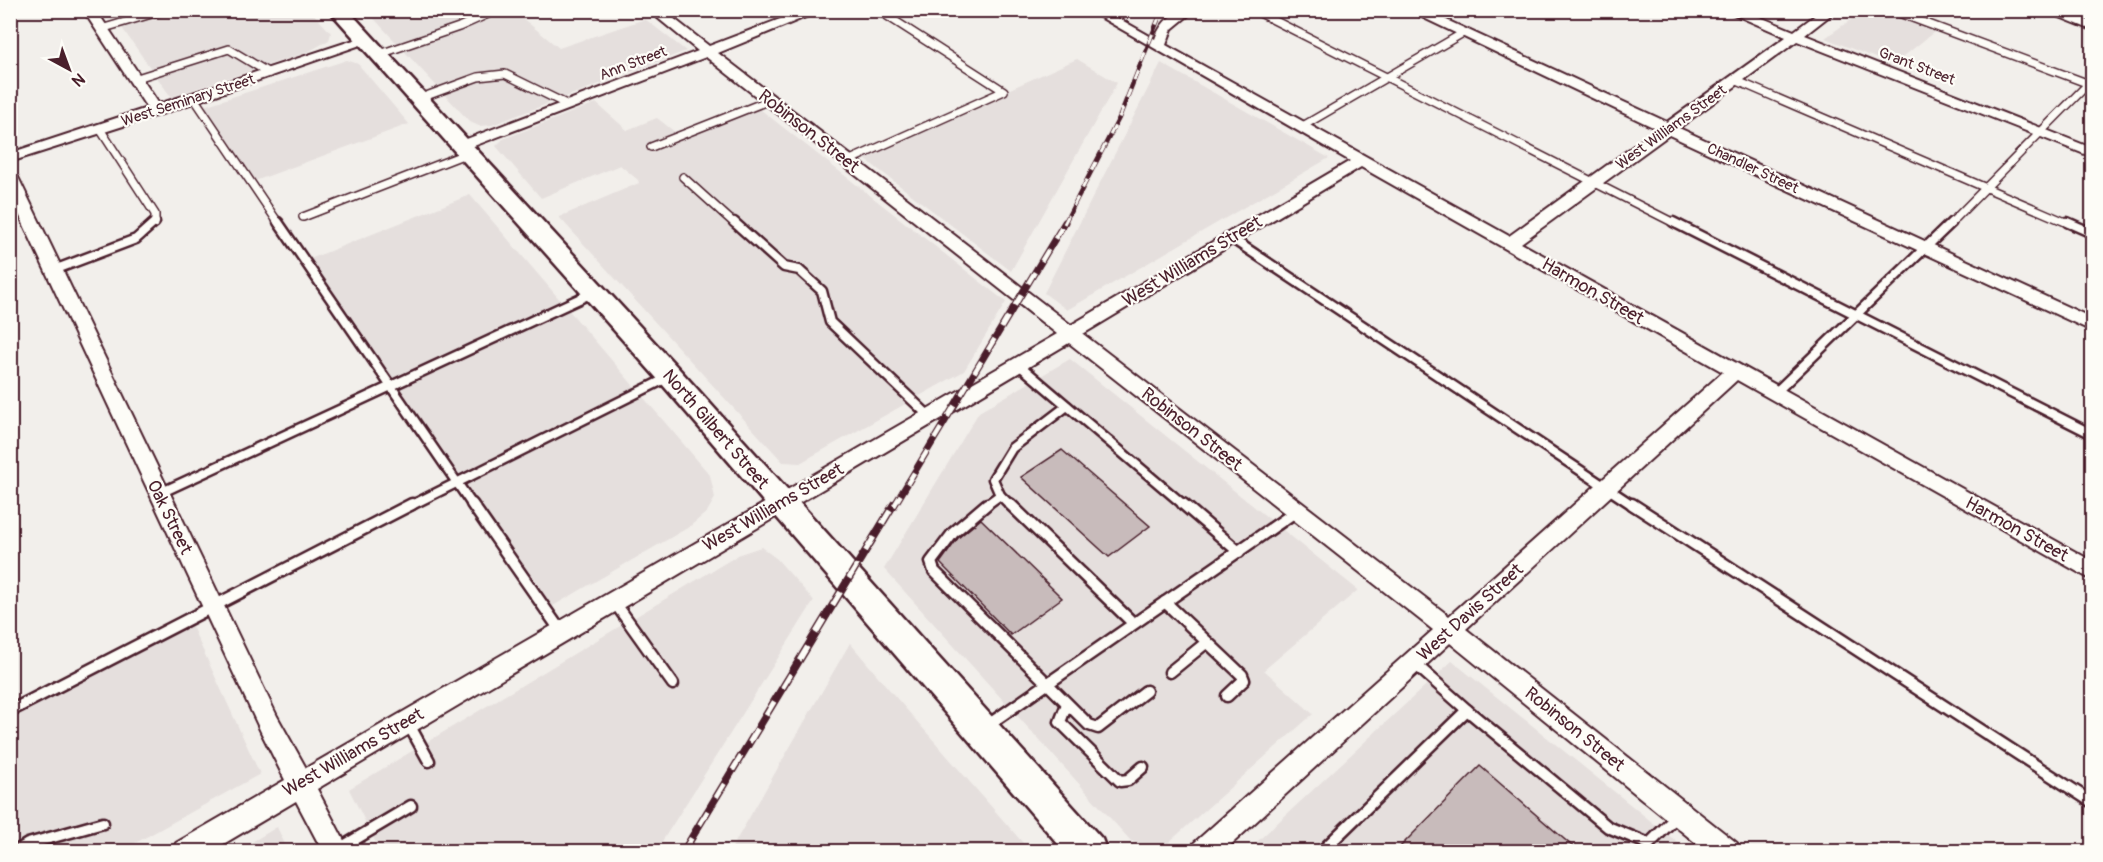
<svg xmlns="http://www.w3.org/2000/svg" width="2103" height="862" viewBox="0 0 2103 862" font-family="Pangolin,sans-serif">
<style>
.built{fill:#e5dfdd}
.building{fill:#c8bbbb;stroke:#4a1f2b;stroke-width:1.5}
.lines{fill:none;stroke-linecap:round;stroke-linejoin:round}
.service-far2-casing{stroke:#4a1f2b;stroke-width:10}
.service-far1-casing{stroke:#4a1f2b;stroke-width:13}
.service-casing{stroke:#4a1f2b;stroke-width:15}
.minor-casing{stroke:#4a1f2b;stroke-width:4}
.secondary-casing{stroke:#4a1f2b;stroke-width:5}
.service-far2{stroke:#fdfcf7;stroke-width:7}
.service-far1{stroke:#fdfcf7;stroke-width:8}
.service{stroke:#fdfcf7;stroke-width:10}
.minor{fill:#fdfcf7;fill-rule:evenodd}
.secondary{fill:#fdfcf7;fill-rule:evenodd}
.rail-far2-casing{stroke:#4a1f2b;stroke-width:4.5}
.rail-far1-casing{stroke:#4a1f2b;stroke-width:7}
.rail-casing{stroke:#4a1f2b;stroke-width:8}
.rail-far2{stroke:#fdfcf7;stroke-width:3;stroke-dasharray:10;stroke-linecap:butt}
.rail-far1{stroke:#fdfcf7;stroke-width:4.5;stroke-dasharray:13;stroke-linecap:butt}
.rail{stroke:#fdfcf7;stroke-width:5;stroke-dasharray:16;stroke-linecap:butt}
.labels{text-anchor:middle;stroke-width:4.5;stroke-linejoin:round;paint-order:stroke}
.far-street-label{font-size:15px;fill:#4a1f2b;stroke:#fdfcf7}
.street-label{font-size:18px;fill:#4a1f2b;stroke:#fdfcf7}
</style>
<rect width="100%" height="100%" fill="#f2efeb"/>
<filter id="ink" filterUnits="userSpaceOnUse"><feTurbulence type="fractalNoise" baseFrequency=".0167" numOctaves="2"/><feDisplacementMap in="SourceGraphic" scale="12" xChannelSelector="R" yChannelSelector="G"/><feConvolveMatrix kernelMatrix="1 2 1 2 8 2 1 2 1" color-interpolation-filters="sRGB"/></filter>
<g filter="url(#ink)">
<!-- built -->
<g class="built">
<path d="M 110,11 L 311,11 L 331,33 L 329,40 L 308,52 L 171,97 Z"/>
<path d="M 367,11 L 521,11 L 516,13 L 559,48 L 645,19 L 686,51 L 492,125 L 479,126 L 470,122 Z"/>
<path d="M 1863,11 L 1891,11 L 1939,28 L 1893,65 L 1825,38 Z"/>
<path d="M 1077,59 L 1117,83 L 1011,271 L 861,156 Z"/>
<path d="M 347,60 L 358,64 L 409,124 L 252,182 L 201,107 Z"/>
<path d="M 1161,63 L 1329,158 L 1067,310 L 1044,293 Z"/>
<path d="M 596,103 L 627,130 L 657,118 L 680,136 L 756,106 L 1006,302 L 964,371 L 800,463 L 783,462 L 559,217 L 639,183 L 638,180 L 620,165 L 541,198 L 496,146 L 503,139 Z"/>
<path d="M 470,195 L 710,475 L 715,498 L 707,512 L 689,527 L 546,610 L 305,261 Z"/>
<path d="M 1070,359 L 1358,590 L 1264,670 L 1313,714 L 1168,843 L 1153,849 L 1131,841 L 884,569 L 979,412 Z"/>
<path d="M 761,547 L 777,559 L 814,601 L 656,851 L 380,851 L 349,789 L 740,554 Z"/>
<path d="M 189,620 L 260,774 L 121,851 L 11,852 L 11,711 Z"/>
<path d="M 850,643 L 893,694 L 1030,851 L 730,851 Z"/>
<path d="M 1452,661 L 1688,851 L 1246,852 Z"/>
<path d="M 277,827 L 288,851 L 237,851 Z"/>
</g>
<!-- building -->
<g class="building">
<path d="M 1062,450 L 1150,526 L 1109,557 L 1021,477 Z"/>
<path d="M 981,519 L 1062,598 L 1011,635 L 940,563 L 958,538 Z"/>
<path d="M 1480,766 L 1579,852 L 1395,852 Z"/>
</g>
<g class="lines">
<!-- service-far2 casing -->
<g class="service-far2-casing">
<g id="service-far2">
<path d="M 1254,10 L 1676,224"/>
<path d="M 1891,10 L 2092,85"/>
<path d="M 101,29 L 165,10"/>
<path d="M 377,55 L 459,27 L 497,10"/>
<path d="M 134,79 L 229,49 L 269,73"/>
<path d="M 1735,80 L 2070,224"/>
<path d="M 194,98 L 279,224"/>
<path d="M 418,99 L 478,77 L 505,74 L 568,105"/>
<path d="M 1301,127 L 1463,33"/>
<path d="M 100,129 L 155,214 L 155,224"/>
<path d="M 651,147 L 770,100"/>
<path d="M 848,161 L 1004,91 L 878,10"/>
<path d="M 683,177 L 735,224"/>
<path d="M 303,217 L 468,153"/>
<path d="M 1950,224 L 2092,80"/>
</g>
</g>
<!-- service-far1 casing -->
<g class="service-far1-casing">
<g id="service-far1">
<path d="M 278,222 L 473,506"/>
<path d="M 734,222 L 784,267 L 799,270 L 822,291 L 830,322 L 929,416"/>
<path d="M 1673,222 L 2092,434"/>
<path d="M 2067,222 L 2092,233"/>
<path d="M 1231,238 L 1634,506"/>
<path d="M 54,270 L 136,239 L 155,222"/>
<path d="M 1018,364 L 1185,506"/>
<path d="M 1774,394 L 1952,222"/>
<path d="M 158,494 L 594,292"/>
<path d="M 410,506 L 669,377"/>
<path d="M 985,506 L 1000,495"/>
<path d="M 1011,506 L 1000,495 L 993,479 L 1012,448 L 1067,406"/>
</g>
</g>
<!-- service casing -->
<g class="service-casing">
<g id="service">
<path d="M 472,504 L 560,630"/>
<path d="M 987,504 L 953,533 L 931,562 L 934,571 L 1089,725 L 1098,728 L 1146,691"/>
<path d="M 1010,504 L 1133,623"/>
<path d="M 1183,504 L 1239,552"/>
<path d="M 1632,504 L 2092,802"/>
<path d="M 613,600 L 673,684"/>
<path d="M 1165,602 L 1242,675 L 1244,680 L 1227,696"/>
<path d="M 1170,672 L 1207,642"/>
<path d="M 1067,704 L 1060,722 L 1120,781 L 1128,780 L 1143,767"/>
<path d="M 1467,710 L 1608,827 L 1649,844 L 1679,814"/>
<path d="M 10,711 L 412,504"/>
<path d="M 408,723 L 429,761"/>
<path d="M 985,727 L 1298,510"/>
<path d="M 337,850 L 411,806"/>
<path d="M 15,852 L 28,844 L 103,823"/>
<path d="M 1321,852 L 1467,710 L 1414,663"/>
</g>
</g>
<!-- minor casing -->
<g class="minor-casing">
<g id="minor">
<path d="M 83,10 L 96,10 L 159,104 L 360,38 L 365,37 L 372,41 L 161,114 L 10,162 L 10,153 L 147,108 Z"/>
<path d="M 648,10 L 663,10 L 709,46 L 804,10 L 823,10 L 718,53 L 1071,325 L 1350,161 L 1088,10 L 1104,10 L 1155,39 C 1162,19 1175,10 1195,10 L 1172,29 L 1166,45 L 1509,236 L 1657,129 L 1407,10 L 1425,10 L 1667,122 L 1786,37 L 1724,10 L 1743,10 L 1794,31 L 1822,10 L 1837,10 L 1805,35 L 2092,148 L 2092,157 L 1797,41 L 1679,128 L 2092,318 L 2092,331 L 1669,135 L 1521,243 L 2092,561 L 2092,580 L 1737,380 L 1466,629 L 1737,843 L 1741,852 L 1707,852 L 1450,643 L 1223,852 L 1190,852 L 1194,843 L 1433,630 L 1069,343 L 317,789 L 350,852 L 323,852 L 296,801 L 210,852 L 172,852 L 176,843 L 285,780 L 261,732 L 10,195 L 10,172 L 18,177 L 277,716 L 306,768 L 1057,334 L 706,57 L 466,149 L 456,149 L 453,146 L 456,143 L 698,51 ZM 1361,167 L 1723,372 L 1449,616 L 1083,334 Z"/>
<path d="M 2042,10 L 2062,10 L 2092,22 L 2092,30 Z"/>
</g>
</g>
<!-- secondary casing -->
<g class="secondary-casing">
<path id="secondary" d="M 329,10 L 348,10 L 680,370 L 1102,839 L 1107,852 L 1065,852 L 662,384 Z"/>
</g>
<!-- service-far2 -->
<use href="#service-far2" class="service-far2"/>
<!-- service-far1 -->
<use href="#service-far1" class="service-far1"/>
<!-- service -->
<use href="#service" class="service"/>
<!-- minor -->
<use href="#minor" class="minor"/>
<!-- secondary -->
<use href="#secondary" class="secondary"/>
<!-- rail-far2 casing -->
<g class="rail-far2-casing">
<path id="rail-far2" d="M 1064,224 L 1119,118 L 1162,10"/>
</g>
<!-- rail-far1 casing -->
<g class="rail-far1-casing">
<path id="rail-far1" d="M 894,506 L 1065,222"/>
</g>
<!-- rail casing -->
<g class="rail-casing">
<path id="rail" d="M 683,852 L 894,504"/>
</g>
<!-- rail-far2 -->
<use href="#rail-far2" class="rail-far2"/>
<!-- rail-far1 -->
<use href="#rail-far1" class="rail-far1"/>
<!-- rail -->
<use href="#rail" class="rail"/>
</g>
</g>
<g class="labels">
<!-- far-street labels -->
<g class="far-street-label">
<text transform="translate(633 63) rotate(-21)" y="5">Ann Street</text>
<text transform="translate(1917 66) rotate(21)" y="5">Grant Street</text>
<text transform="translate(188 100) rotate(-18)" y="5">West Seminary Street</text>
<text transform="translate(1671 127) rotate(-36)" y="5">West Williams Street</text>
<text transform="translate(1753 168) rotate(25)" y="5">Chandler Street</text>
</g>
<!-- street labels -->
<g class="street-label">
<text transform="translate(809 131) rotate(38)" y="6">Robinson Street</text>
<text transform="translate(1192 261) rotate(-31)" y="6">West Williams Street</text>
<text transform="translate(1593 291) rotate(30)" y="6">Harmon Street</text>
<text transform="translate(716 429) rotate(49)" y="6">North Gilbert Street</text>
<text transform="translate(1192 429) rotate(38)" y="6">Robinson Street</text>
<text transform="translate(773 507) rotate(-30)" y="6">West Williams Street</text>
<text transform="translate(170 517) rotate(64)" y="6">Oak Street</text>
<text transform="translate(2017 529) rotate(29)" y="6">Harmon Street</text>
<text transform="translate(1470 612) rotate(-42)" y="6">West Davis Street</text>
<text transform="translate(1575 729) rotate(39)" y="6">Robinson Street</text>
<text transform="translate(353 752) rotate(-30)" y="6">West Williams Street</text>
</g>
</g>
<!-- margin -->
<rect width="2103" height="862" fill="none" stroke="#fdfcf7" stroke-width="36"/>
<rect x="18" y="18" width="2067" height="826" fill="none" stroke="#4a1f2b" stroke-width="2" filter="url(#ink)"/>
<!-- north arrow -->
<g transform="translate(69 69) rotate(139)" stroke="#fdfcf7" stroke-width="4.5" paint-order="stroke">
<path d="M0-4.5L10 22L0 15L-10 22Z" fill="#4a1f2b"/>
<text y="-9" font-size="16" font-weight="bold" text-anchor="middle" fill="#4a1f2b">N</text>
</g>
</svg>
